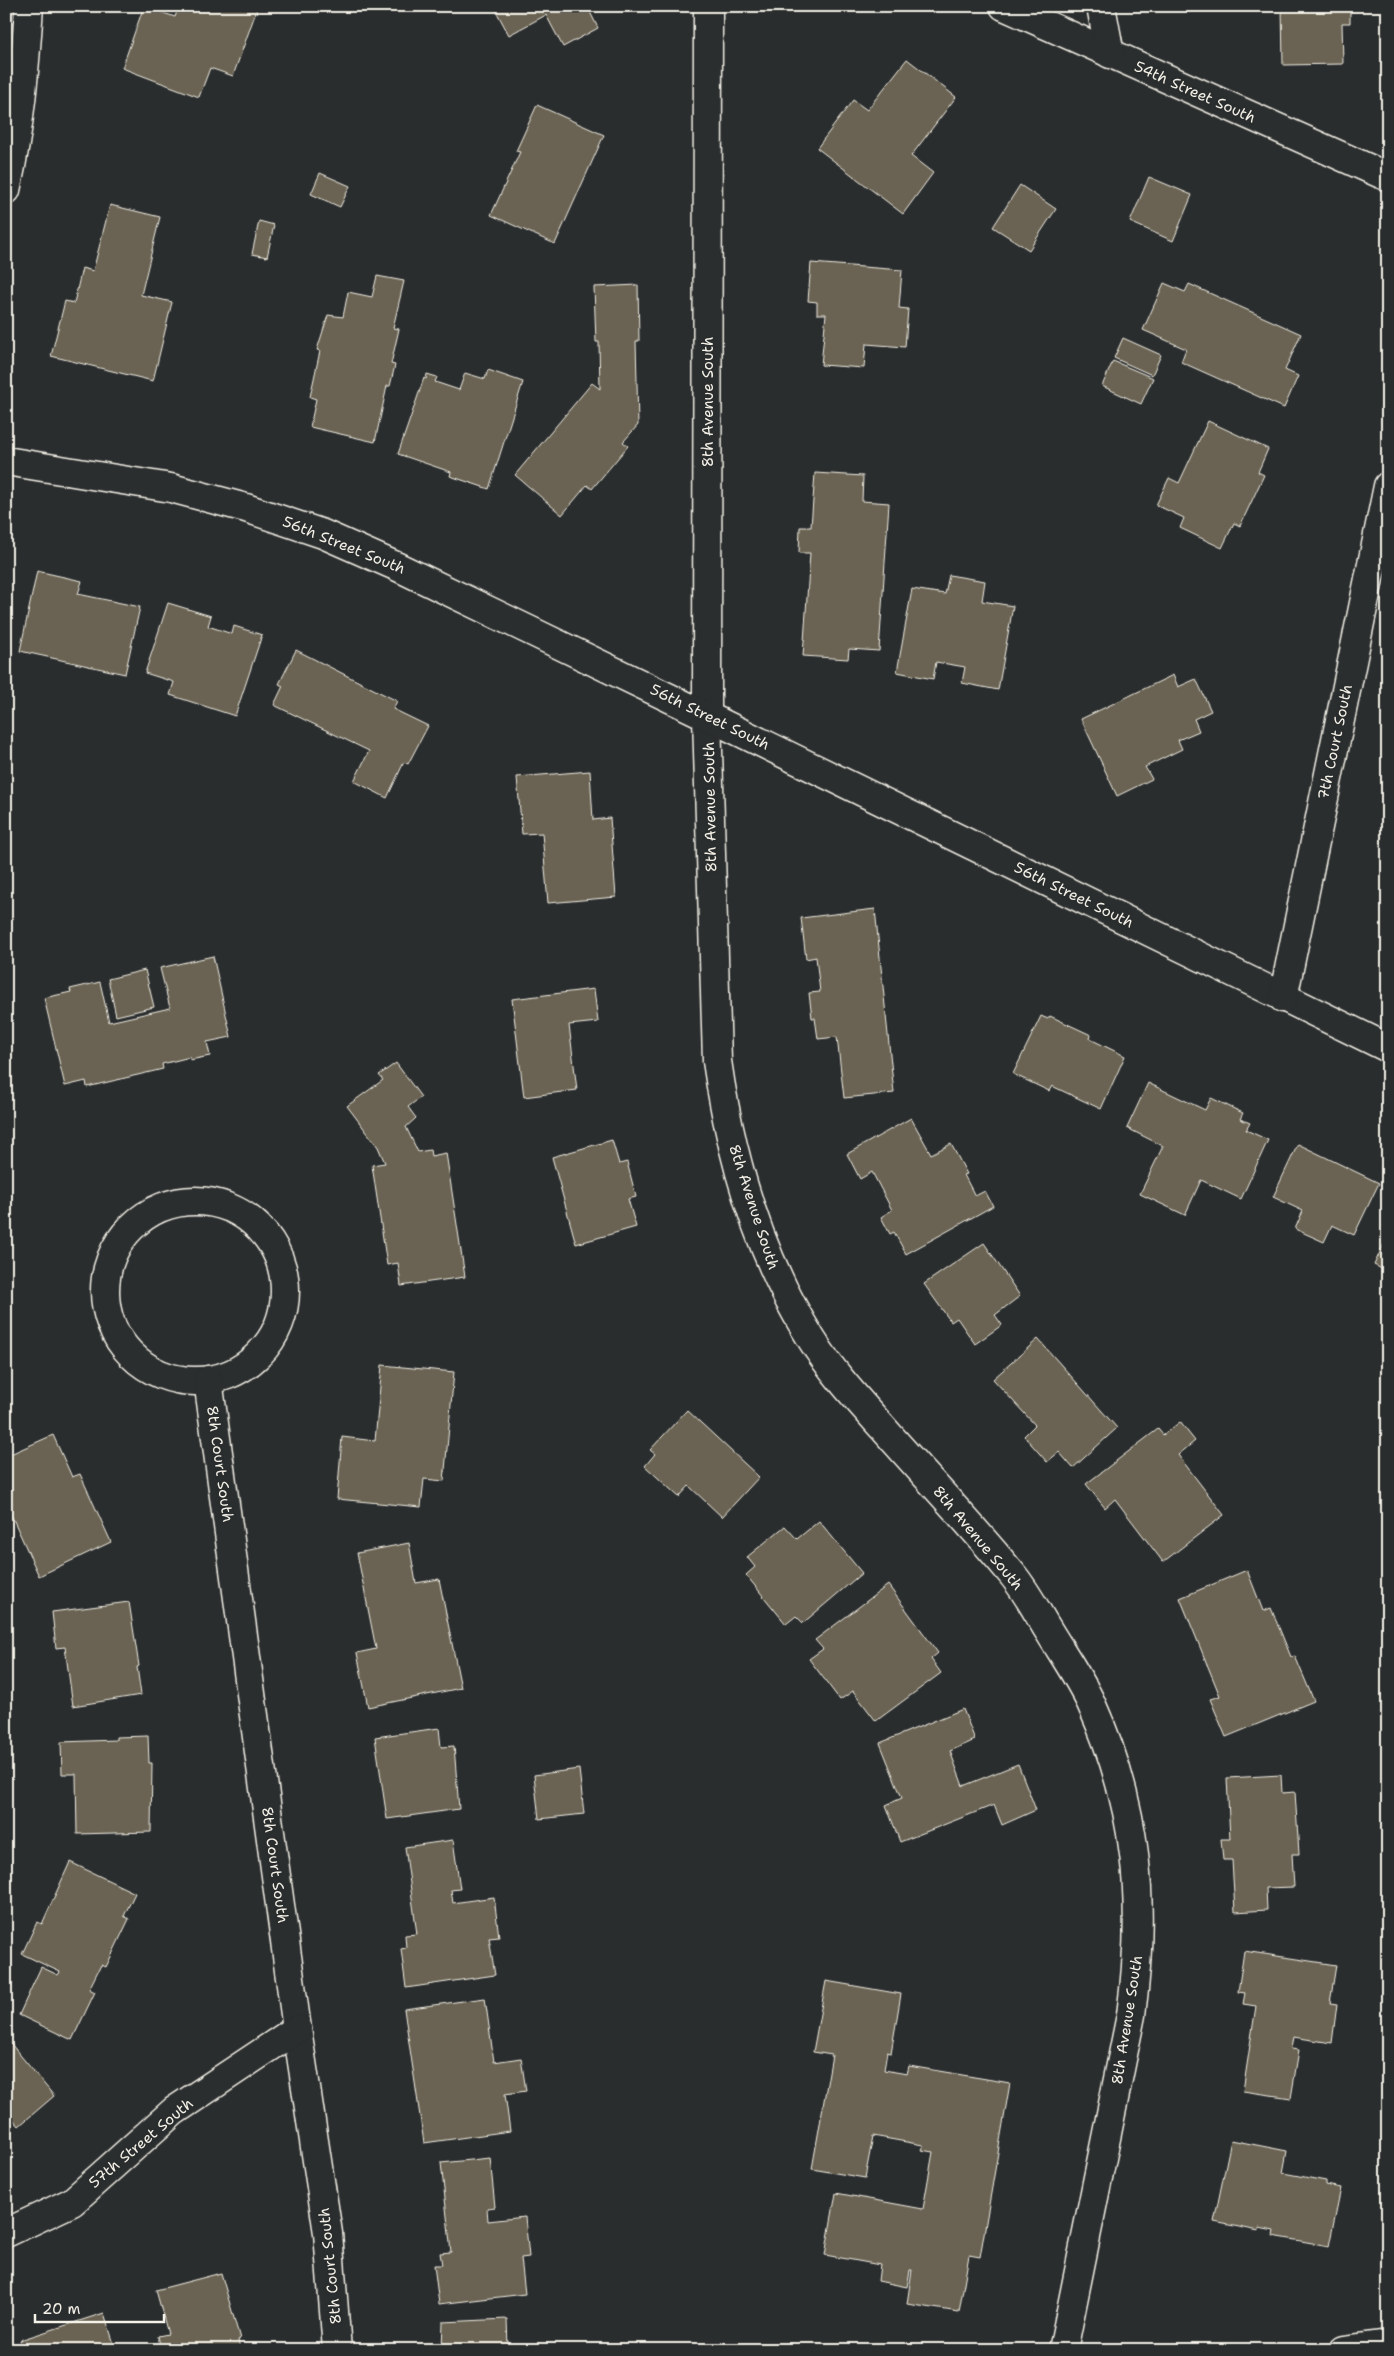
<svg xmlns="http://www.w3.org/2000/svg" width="1394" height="2356" viewBox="0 0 1394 2356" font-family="'Shantell Sans',sans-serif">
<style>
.building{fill:#6a6352;stroke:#f4f1e8}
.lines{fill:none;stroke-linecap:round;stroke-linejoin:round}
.minor-casing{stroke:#f4f1e8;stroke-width:31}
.minor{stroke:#2a2d2e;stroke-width:28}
.labels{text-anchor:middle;stroke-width:5;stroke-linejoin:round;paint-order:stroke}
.street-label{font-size:15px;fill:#f4f1e8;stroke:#2a2d2e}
</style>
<rect width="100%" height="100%" fill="#2a2d2e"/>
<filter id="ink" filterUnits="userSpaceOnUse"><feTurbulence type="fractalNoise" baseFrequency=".02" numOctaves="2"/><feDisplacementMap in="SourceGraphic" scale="10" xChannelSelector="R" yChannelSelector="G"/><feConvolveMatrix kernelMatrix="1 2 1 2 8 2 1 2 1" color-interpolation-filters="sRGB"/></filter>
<g filter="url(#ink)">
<!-- building -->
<g class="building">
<path d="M 144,6 L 175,17 L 179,6 L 258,6 L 233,76 L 210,68 L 199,97 L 122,68 Z"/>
<path d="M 500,6 L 587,6 L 598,28 L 563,47 L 546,15 L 509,35 L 495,9 Z"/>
<path d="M 1282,6 L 1350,6 L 1350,23 L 1342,23 L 1343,64 L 1283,65 Z"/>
<path d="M 907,59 L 956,97 L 911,156 L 933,173 L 903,214 L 817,148 L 853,100 L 867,110 Z"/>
<path d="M 537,105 L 604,135 L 555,244 L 491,215 L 520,152 L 516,151 Z"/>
<path d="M 320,173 L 350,186 L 340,207 L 311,194 Z"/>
<path d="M 1149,177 L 1192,195 L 1173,241 L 1130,222 Z"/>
<path d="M 1020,185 L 1056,209 L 1029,250 L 993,227 Z"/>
<path d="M 110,205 L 160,217 L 141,295 L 172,302 L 153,381 L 51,356 L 65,301 L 74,303 L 82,268 L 93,271 Z"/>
<path d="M 259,221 L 274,225 L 267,257 L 252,254 Z"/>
<path d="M 811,263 L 902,270 L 899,308 L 908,309 L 905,347 L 866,344 L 864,368 L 821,365 L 826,314 L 817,314 L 817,302 L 808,301 Z"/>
<path d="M 377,276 L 404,281 L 393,328 L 399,329 L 391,364 L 395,365 L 390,386 L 387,386 L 375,442 L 310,427 L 316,399 L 310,397 L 320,351 L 317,350 L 328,315 L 343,317 L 348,292 L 372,297 Z"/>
<path d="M 1164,283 L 1185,292 L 1189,284 L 1301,334 L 1285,370 L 1298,376 L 1284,408 L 1181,362 L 1186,349 L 1143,330 Z"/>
<path d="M 638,285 L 639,341 L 636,341 L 638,425 L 623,442 L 628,446 L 592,489 L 587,485 L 562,515 L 515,475 L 592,383 L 600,389 L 599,342 L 596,342 L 594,287 Z"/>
<path d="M 1123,338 L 1161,355 L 1152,375 L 1114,358 Z"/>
<path d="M 1113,361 L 1153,378 L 1141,404 L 1102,386 Z"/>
<path d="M 488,370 L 523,382 L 489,489 L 450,476 L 451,472 L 398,454 L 424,378 L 426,379 L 427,374 L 437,377 L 435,382 L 459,390 L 465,373 L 485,379 Z"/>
<path d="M 1208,421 L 1268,449 L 1258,472 L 1264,475 L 1240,526 L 1234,523 L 1222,548 L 1180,528 L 1184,518 L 1156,505 L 1169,478 L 1179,483 Z"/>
<path d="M 815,473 L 863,476 L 862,501 L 889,503 L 879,651 L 849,649 L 848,659 L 803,656 L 810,553 L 799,553 L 800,527 L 811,527 Z"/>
<path d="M 37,571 L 82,581 L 78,594 L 140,607 L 125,674 L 20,651 Z"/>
<path d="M 949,575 L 985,581 L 982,601 L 1013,606 L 998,690 L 962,683 L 965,667 L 936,662 L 933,679 L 897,672 L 912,589 L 945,594 Z"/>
<path d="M 168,603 L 211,616 L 208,626 L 232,634 L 234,626 L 262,635 L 235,716 L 170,695 L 174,682 L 145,673 Z"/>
<path d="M 296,650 L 397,701 L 393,709 L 428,726 L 408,764 L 404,762 L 387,798 L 354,781 L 369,751 L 274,705 L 283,686 L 279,684 Z"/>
<path d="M 1173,675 L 1178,687 L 1196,679 L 1211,711 L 1194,719 L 1199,731 L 1178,740 L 1182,749 L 1145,767 L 1152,779 L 1117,796 L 1081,719 Z"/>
<path d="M 590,771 L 593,820 L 610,818 L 616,897 L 548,903 L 542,833 L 522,834 L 517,777 Z"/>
<path d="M 875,909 L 894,1093 L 844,1098 L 837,1037 L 818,1039 L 815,1018 L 812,1018 L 809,993 L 820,992 L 816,957 L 806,959 L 801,918 Z"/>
<path d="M 213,956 L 231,1037 L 207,1042 L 210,1056 L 190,1060 L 190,1057 L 162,1064 L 163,1069 L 87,1087 L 86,1081 L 65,1086 L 44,998 L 71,992 L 70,989 L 100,982 L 109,1022 L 170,1008 L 160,968 Z"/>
<path d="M 145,970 L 154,1007 L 116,1016 L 108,979 Z"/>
<path d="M 594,989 L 598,1022 L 569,1025 L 577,1090 L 524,1097 L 512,999 Z"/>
<path d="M 1041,1016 L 1048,1019 L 1050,1016 L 1091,1035 L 1090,1039 L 1125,1056 L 1101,1109 L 1052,1086 L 1049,1091 L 1013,1074 Z"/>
<path d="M 396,1063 L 421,1097 L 408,1107 L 416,1118 L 406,1127 L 418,1152 L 430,1150 L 431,1156 L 446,1153 L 465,1277 L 401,1286 L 398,1263 L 387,1265 L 372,1165 L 385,1163 L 378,1147 L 347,1106 L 383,1080 L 379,1075 Z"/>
<path d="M 1148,1083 L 1205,1110 L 1211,1098 L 1243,1113 L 1240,1119 L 1250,1123 L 1246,1130 L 1268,1140 L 1241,1199 L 1201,1180 L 1185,1215 L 1140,1194 L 1163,1146 L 1127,1128 Z"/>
<path d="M 911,1118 L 931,1154 L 951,1144 L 967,1174 L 964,1175 L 975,1196 L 985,1191 L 993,1206 L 906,1254 L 894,1232 L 890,1234 L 881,1217 L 892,1210 L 872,1172 L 860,1179 L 847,1154 Z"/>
<path d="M 612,1140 L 619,1164 L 627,1162 L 636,1197 L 628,1199 L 636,1227 L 576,1244 L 552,1157 Z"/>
<path d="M 1298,1144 L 1379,1183 L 1354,1235 L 1332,1225 L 1324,1242 L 1295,1229 L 1303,1211 L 1273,1197 Z"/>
<path d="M 1388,1235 L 1388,1272 L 1374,1265 Z"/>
<path d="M 984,1243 L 1020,1296 L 995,1315 L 1002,1325 L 975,1344 L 957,1318 L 951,1322 L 924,1284 Z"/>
<path d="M 1038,1339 L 1117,1428 L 1073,1468 L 1059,1452 L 1047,1462 L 1024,1436 L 1035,1425 L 993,1379 Z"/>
<path d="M 382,1365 L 454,1372 L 444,1481 L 424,1479 L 421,1507 L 337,1499 L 342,1437 L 375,1441 Z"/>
<path d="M 687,1410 L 759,1477 L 722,1517 L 689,1486 L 679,1497 L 645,1466 L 655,1454 L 650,1450 Z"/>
<path d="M 1180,1422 L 1195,1441 L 1178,1455 L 1224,1515 L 1163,1562 L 1115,1499 L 1105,1508 L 1086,1484 L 1158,1429 L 1163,1435 Z"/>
<path d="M 53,1435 L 72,1477 L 80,1474 L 111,1542 L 39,1576 L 9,1510 L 6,1512 L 6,1456 Z"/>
<path d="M 819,1521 L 862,1573 L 803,1623 L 796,1616 L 786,1624 L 746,1575 L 755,1567 L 747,1557 L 785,1526 L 797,1539 Z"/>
<path d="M 409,1543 L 416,1583 L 439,1579 L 461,1688 L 368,1707 L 357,1653 L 376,1649 L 357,1553 Z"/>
<path d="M 1247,1570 L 1263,1611 L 1271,1608 L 1291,1657 L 1295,1656 L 1314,1701 L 1226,1737 L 1210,1699 L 1220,1696 L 1180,1598 Z"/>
<path d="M 888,1585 L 938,1653 L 931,1659 L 941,1673 L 876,1721 L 853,1691 L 840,1700 L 809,1659 L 823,1649 L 815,1640 Z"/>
<path d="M 129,1602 L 139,1666 L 137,1667 L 141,1695 L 73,1706 L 65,1647 L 56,1648 L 52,1612 Z"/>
<path d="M 963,1709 L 975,1740 L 950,1751 L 963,1786 L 1018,1764 L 1036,1810 L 1002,1825 L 994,1805 L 900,1842 L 886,1805 L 902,1798 L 880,1743 Z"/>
<path d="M 439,1728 L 441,1747 L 454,1746 L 459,1809 L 387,1819 L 375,1737 Z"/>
<path d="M 148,1736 L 149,1763 L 152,1763 L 151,1832 L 77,1834 L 76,1774 L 62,1774 L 61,1742 L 116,1740 L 116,1737 Z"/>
<path d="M 579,1769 L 584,1814 L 539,1819 L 534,1775 Z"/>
<path d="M 1281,1775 L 1282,1793 L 1295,1792 L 1299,1854 L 1292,1854 L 1294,1887 L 1266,1888 L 1267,1910 L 1235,1912 L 1232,1860 L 1223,1860 L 1221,1839 L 1230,1839 L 1227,1778 Z"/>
<path d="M 453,1840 L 460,1889 L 451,1890 L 453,1903 L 494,1897 L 499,1937 L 489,1938 L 495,1975 L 406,1988 L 401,1949 L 406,1948 L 405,1935 L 417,1934 L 405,1847 Z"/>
<path d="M 70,1862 L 135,1893 L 124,1916 L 129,1919 L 106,1967 L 101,1965 L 89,1989 L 95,1992 L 72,2040 L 19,2015 L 41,1967 L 58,1975 L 60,1972 L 22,1954 L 37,1922 L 42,1924 Z"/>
<path d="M 1244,1951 L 1336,1965 L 1330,2003 L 1337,2004 L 1332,2043 L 1293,2037 L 1291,2049 L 1299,2050 L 1291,2098 L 1243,2091 L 1256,2006 L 1243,2004 L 1245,1993 L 1238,1992 Z"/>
<path d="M 826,1981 L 901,1994 L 891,2053 L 887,2052 L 884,2070 L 907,2074 L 909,2066 L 1010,2083 L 980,2257 L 969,2255 L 959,2312 L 907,2304 L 912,2270 L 910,2270 L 907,2287 L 878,2281 L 880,2265 L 825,2255 L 836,2193 L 923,2209 L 933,2152 L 921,2150 L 923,2145 L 873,2136 L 865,2178 L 812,2169 L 832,2055 L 813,2052 Z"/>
<path d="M 485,1998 L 494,2062 L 521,2058 L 526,2091 L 505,2094 L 510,2131 L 424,2143 L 404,2009 Z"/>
<path d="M 6,2038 L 54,2096 L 19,2126 L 9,2115 L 6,2117 Z"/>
<path d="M 1231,2140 L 1287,2151 L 1283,2173 L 1326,2181 L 1326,2185 L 1341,2188 L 1329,2246 L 1273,2236 L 1274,2231 L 1259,2228 L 1259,2231 L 1214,2222 Z"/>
<path d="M 490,2158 L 495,2207 L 487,2208 L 488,2221 L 525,2217 L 529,2257 L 521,2258 L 525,2294 L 439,2304 L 434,2265 L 442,2265 L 440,2253 L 451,2252 L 441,2163 Z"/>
<path d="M 221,2273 L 240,2339 L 238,2340 L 240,2350 L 161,2350 L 158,2336 L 168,2334 L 156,2290 Z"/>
<path d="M 104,2313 L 116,2350 L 23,2350 L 20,2340 Z"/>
<path d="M 507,2319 L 508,2348 L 534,2347 L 534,2350 L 442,2350 L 443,2322 Z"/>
</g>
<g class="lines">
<!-- minor casing -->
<g class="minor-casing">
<g id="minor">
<path d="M 708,6 L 707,716 L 717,1061 C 731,1159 759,1256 812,1340 C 832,1372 858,1400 883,1428 C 926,1477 971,1524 1012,1574 C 1027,1592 1038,1614 1050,1633 C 1064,1656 1080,1679 1091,1703 C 1138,1807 1146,1903 1131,2015 L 1063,2350"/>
<path d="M 1004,6 L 1388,177"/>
<path d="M 1101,6 L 1110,54"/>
<path d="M 6,190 C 20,129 25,68 29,6"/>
<path d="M 6,461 L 171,488 L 246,508 L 323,534 L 398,567 L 707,716 L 1388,1048"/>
<path d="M 1283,998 L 1388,486"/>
<circle cx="195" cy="1291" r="90"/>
<path d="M 208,1380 L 297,2029 L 328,2233 L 337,2350"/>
<path d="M 6,2233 L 72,2202 L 174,2111 L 297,2029"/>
<path d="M 1344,2350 L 1388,2344"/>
</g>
</g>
<!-- minor -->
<use href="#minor" class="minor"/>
</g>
</g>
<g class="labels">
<!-- street labels -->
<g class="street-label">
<text transform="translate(1195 92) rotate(24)" y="5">54th Street South</text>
<text transform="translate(708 402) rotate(-90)" y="5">8th Avenue South</text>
<text transform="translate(344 545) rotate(22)" y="5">56th Street South</text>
<text transform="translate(710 717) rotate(26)" y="5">56th Street South</text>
<text transform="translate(1335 742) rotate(-78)" y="5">7th Court South</text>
<text transform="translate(710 807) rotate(-91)" y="5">8th Avenue South</text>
<text transform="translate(1074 895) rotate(26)" y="5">56th Street South</text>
<text transform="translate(754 1207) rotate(72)" y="5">8th Avenue South</text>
<text transform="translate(220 1464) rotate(82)" y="5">8th Court South</text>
<text transform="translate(978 1538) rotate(50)" y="5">8th Avenue South</text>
<text transform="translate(275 1865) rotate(82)" y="5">8th Court South</text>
<text transform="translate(1127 2020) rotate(-81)" y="5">8th Avenue South</text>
<text transform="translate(141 2143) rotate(-40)" y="5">57th Street South</text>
<text transform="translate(330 2266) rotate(-96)" y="5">8th Court South</text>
</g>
</g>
<!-- margin -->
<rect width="1394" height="2356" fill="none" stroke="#2a2d2e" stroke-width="25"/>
<rect x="12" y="12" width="1369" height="2331" fill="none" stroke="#f4f1e8" stroke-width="2" filter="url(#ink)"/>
<!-- scale -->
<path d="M35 2314v8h129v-8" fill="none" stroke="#f4f1e8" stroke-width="2.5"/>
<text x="42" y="2314" font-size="15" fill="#f4f1e8" stroke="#2a2d2e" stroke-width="4" paint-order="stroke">20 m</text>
</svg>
